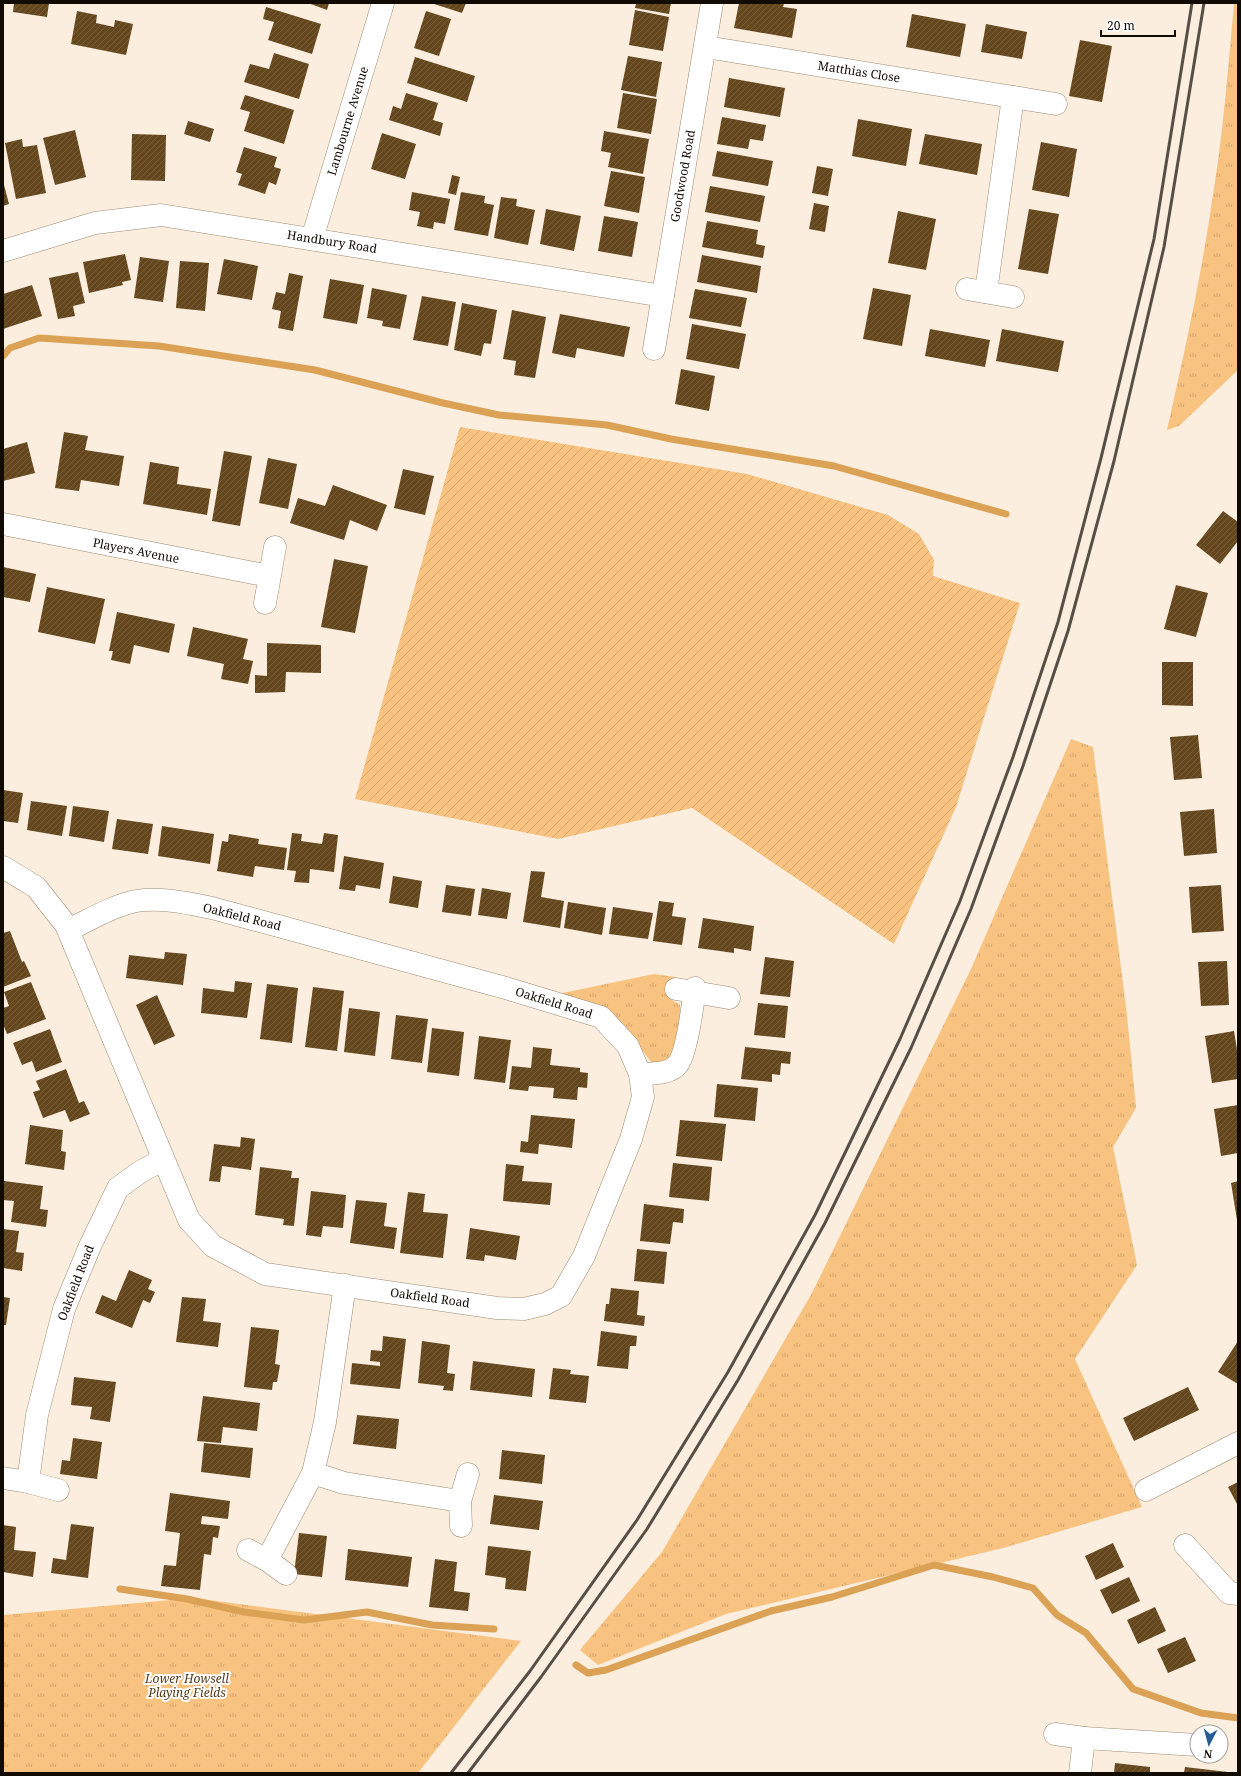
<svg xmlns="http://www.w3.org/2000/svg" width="1241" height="1776" viewBox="0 0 1241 1776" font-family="'Noto Serif',serif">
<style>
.grass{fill:url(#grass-tufts)}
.garden{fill:url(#garden-furrows)}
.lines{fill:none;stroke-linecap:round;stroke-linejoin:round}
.stream{stroke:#dba256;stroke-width:7}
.building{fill:url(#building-hatch)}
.minor-casing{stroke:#9e8a72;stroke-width:23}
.minor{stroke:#fff;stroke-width:22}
.rail{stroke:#574e45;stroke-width:3}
.labels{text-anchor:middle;stroke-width:4;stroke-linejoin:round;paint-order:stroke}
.street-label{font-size:12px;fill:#120b04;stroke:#fff}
.park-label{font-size:12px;font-style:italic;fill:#523a19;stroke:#fff}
</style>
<defs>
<pattern id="grass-tufts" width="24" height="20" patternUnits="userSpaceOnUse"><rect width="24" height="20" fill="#f8c380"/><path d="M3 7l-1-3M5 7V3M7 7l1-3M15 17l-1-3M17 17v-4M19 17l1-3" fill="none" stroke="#d4a66d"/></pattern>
<pattern id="garden-furrows" width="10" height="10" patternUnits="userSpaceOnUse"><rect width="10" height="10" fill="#f8c380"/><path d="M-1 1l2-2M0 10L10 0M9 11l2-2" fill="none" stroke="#d4a66d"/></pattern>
<pattern id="building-hatch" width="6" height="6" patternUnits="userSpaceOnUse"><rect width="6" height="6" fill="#65471e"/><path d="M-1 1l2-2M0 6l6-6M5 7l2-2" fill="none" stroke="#765d3c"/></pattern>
</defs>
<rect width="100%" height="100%" fill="#fbeede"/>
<!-- grass -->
<g class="grass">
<path d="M 1234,3 L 1238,3 L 1238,370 L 1179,426 L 1167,430 C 1184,354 1201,278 1212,201 C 1223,136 1228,69 1234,3 Z"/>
<path d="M 1071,739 L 1093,747 L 1127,1015 L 1136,1108 L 1113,1147 L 1137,1265 L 1075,1359 L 1142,1507 L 1003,1548 L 726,1614 L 598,1665 L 580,1650 L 662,1552 L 812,1293 L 971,969 Z"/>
<path d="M 654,974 L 675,977 L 669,998 L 680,1005 L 680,1019 L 672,1061 L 657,1068 C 644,1055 636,1040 625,1026 C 609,1006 582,999 558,994 Z"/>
<path d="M 194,1598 L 521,1641 L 418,1773 L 3,1773 L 3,1615 Z"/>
</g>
<!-- garden -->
<path class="garden" d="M 460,427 L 747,474 L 888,515 L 919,534 L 934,560 L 933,576 L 1020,603 L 956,807 L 894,944 L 692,808 L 558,839 L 355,799 Z"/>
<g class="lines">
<!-- stream -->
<g class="stream">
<path d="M 3,356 L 10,348 L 39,338 L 159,346 L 315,370 L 443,403 L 499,415 L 607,425 L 671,439 L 834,466 L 1006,514"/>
<path d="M 120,1589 L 187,1599 L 244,1612 L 304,1620 L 367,1612 L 432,1625 L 494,1629"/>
<path d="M 576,1665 L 588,1673 L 606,1670 L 771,1611 L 832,1597 L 934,1565 L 993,1577 L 1033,1588 L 1057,1615 L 1086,1633 L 1133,1689 L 1201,1713 L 1238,1718"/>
</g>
</g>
<!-- building -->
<g class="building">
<path d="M 14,3 L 49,3 L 47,17 L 13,12 Z"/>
<path d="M 308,3 L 329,3 L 327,10 Z"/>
<path d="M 431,3 L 466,3 L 462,13 Z"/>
<path d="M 636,3 L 671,3 L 669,14 L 635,8 Z"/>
<path d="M 739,3 L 784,3 L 783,7 L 797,9 L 792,38 L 734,28 Z"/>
<path d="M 266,7 L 321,24 L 312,54 L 268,40 L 274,22 L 263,19 Z"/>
<path d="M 635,10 L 669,17 L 663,51 L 629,45 Z"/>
<path d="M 77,11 L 97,15 L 96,23 L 114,27 L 115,20 L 133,24 L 126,55 L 71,44 Z"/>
<path d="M 426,11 L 451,19 L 439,56 L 414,48 Z"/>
<path d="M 912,14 L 966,24 L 960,57 L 906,47 Z"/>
<path d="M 986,24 L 1027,32 L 1022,59 L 981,52 Z"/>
<path d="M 1080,40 L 1112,46 L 1102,102 L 1069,96 Z"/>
<path d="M 274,53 L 309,64 L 299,99 L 244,82 L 250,64 L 269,69 Z"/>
<path d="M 628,56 L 662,62 L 656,97 L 621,90 Z"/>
<path d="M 415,57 L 475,76 L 467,102 L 407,83 Z"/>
<path d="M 729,78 L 785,88 L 780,117 L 724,107 Z"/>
<path d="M 406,93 L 438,103 L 433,120 L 443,123 L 440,136 L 389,120 L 393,106 L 401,109 Z"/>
<path d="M 623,93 L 657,99 L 651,134 L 617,128 Z"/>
<path d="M 245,95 L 294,110 L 284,144 L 244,131 L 250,112 L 240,109 Z"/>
<path d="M 722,117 L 766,125 L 763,141 L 750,139 L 748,149 L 717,144 Z"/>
<path d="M 858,119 L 912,129 L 906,166 L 852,156 Z"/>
<path d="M 188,121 L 214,129 L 210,142 L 184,134 Z"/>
<path d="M 75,130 L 86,177 L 55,185 L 43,138 Z"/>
<path d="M 604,131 L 649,139 L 643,174 L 608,167 L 611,153 L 601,151 Z"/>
<path d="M 382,133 L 416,144 L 405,179 L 371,169 Z"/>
<path d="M 132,134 L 166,135 L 165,181 L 131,180 Z"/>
<path d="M 925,134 L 982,144 L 977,175 L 919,164 Z"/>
<path d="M 22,139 L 23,147 L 37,145 L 46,193 L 16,199 L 5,143 Z"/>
<path d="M 1041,142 L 1077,149 L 1069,197 L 1032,190 Z"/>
<path d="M 244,147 L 277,157 L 274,167 L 281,169 L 276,185 L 269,182 L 265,194 L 238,185 L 242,174 L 236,172 Z"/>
<path d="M 717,151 L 773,161 L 768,186 L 712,176 Z"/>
<path d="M 817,166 L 833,169 L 828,196 L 812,193 Z"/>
<path d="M 611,171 L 645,177 L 639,213 L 604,206 Z"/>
<path d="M 452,175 L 460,177 L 456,195 L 448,193 Z"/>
<path d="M 3,181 L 9,204 L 3,206 Z"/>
<path d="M 710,186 L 765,196 L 760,222 L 705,212 Z"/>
<path d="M 412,192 L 450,199 L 445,224 L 434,222 L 433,229 L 417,226 L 420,212 L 409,210 Z"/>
<path d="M 461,192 L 485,196 L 484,203 L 494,205 L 488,236 L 454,230 Z"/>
<path d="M 501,197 L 517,199 L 516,206 L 535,210 L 528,245 L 494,238 Z"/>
<path d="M 814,203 L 829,206 L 825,232 L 809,229 Z"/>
<path d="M 546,209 L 581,216 L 574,251 L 540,244 Z"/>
<path d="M 1029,209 L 1059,214 L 1048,274 L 1018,269 Z"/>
<path d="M 898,211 L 936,219 L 926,270 L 888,263 Z"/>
<path d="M 604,216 L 638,222 L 632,257 L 598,251 Z"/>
<path d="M 707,221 L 758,230 L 756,244 L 765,246 L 763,258 L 702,247 Z"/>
<path d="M 125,254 L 131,280 L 122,282 L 123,285 L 89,293 L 83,262 Z"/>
<path d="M 702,255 L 761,266 L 757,293 L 697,282 Z"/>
<path d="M 140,257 L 169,261 L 163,302 L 134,298 Z"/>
<path d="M 224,259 L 258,266 L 252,300 L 217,294 Z"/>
<path d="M 180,261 L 209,263 L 205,311 L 176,308 Z"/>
<path d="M 78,272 L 85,303 L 73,306 L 75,316 L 58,319 L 49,278 Z"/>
<path d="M 289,273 L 303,276 L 293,331 L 278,328 L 281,311 L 272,309 L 276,292 L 285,294 Z"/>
<path d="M 330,279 L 364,285 L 357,324 L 323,318 Z"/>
<path d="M 32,285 L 42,316 L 3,329 L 3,294 Z"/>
<path d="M 372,288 L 407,295 L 400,329 L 382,326 L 383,321 L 367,318 Z"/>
<path d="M 873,288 L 911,295 L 902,346 L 863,339 Z"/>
<path d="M 695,289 L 747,298 L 741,327 L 689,318 Z"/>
<path d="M 422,296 L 456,302 L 448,346 L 413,340 Z"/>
<path d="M 462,303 L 497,310 L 491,344 L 484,343 L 481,356 L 454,350 Z"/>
<path d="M 512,310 L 546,317 L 535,378 L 514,375 L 516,361 L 503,359 Z"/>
<path d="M 560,314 L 630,327 L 624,357 L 577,348 L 575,358 L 552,353 Z"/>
<path d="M 692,324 L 746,334 L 739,369 L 686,359 Z"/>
<path d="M 930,329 L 990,340 L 985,367 L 925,356 Z"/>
<path d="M 1002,329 L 1064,341 L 1058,372 L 996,361 Z"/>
<path d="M 681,369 L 715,376 L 709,411 L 675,404 Z"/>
<path d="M 64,432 L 88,436 L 85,450 L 124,456 L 119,486 L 81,480 L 79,491 L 55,488 Z"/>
<path d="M 27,442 L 35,473 L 3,481 L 3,449 Z"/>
<path d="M 224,451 L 252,456 L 240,526 L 212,521 Z"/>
<path d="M 268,458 L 297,464 L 288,509 L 259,503 Z"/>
<path d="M 150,462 L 179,467 L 177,484 L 211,489 L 207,515 L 143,504 Z"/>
<path d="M 403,469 L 434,476 L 425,515 L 394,508 Z"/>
<path d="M 333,485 L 387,505 L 377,531 L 350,520 L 344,540 L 290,523 L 298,498 L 325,506 Z"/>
<path d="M 1223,511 L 1238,522 L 1238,541 L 1220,564 L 1196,545 Z"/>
<path d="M 334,559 L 368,566 L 355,633 L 321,627 Z"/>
<path d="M 3,567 L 36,574 L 30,602 L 3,597 Z"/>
<path d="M 1176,585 L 1208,593 L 1196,637 L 1164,629 Z"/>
<path d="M 47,587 L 105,599 L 95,644 L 38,632 Z"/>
<path d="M 117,612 L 175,624 L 169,653 L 134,645 L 130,664 L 111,660 L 113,651 L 109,651 Z"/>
<path d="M 193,627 L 248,639 L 243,659 L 253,661 L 248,684 L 221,679 L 224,664 L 187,656 Z"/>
<path d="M 267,643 L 321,645 L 321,673 L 286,672 L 285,692 L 255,693 L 255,675 L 267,676 Z"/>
<path d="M 1162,662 L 1193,662 L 1193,706 L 1162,705 Z"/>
<path d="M 1198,735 L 1202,778 L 1174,780 L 1170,737 Z"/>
<path d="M 3,790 L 23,793 L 18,823 L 3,821 Z"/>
<path d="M 31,801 L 67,806 L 62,836 L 27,830 Z"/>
<path d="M 73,806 L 109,811 L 104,842 L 69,836 Z"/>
<path d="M 1214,809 L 1217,853 L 1184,856 L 1180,812 Z"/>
<path d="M 117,819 L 153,824 L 148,854 L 112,849 Z"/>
<path d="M 162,826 L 214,834 L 210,864 L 158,856 Z"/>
<path d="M 292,833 L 302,834 L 301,841 L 322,844 L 324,833 L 338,835 L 334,872 L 310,869 L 309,883 L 294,882 L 296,871 L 287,870 Z"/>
<path d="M 229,834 L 259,839 L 258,844 L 287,848 L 284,870 L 255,866 L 253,877 L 217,871 L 222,841 L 228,842 Z"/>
<path d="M 344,856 L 384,863 L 380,889 L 356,885 L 355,891 L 339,889 Z"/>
<path d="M 531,871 L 545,872 L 541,897 L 564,901 L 560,928 L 523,922 Z"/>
<path d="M 393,876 L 422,881 L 418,908 L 389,903 Z"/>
<path d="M 446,885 L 475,889 L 471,916 L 442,912 Z"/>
<path d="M 1221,885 L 1224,931 L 1192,933 L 1189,887 Z"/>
<path d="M 482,888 L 511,893 L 507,919 L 478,915 Z"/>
<path d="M 659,901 L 674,903 L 672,916 L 686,918 L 682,945 L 653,941 Z"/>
<path d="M 568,902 L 606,908 L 602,935 L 564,928 Z"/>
<path d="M 613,907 L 653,913 L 648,939 L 609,934 Z"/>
<path d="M 703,918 L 754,926 L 751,951 L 734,948 L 734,953 L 698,948 Z"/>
<path d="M 10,931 L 22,962 L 24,961 L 31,976 L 3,987 L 3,933 Z"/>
<path d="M 165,952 L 187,954 L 183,985 L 126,978 L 129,955 L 164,959 Z"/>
<path d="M 765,957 L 794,961 L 790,997 L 760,994 Z"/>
<path d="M 1227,961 L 1229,1005 L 1201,1006 L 1198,962 Z"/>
<path d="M 235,981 L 252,983 L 247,1018 L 201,1013 L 203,988 L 234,992 Z"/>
<path d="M 31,982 L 46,1019 L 7,1034 L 3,1024 L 3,1008 L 9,1006 L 4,992 Z"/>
<path d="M 267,984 L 298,988 L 292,1043 L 260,1039 Z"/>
<path d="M 313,987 L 344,991 L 337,1051 L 305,1047 Z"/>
<path d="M 157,995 L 175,1036 L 154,1045 L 136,1005 Z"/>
<path d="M 758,1003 L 788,1006 L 785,1038 L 754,1035 Z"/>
<path d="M 349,1008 L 380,1012 L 375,1056 L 344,1052 Z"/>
<path d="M 396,1015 L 428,1019 L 422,1063 L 391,1059 Z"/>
<path d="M 432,1028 L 464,1032 L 459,1076 L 427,1072 Z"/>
<path d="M 50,1029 L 62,1062 L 36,1072 L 32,1061 L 22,1065 L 13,1043 Z"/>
<path d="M 1234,1031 L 1238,1056 L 1238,1079 L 1212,1083 L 1205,1036 Z"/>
<path d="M 479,1036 L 511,1040 L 505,1083 L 474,1079 Z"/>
<path d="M 533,1047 L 552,1049 L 550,1065 L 580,1068 L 580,1072 L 588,1073 L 587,1088 L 578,1087 L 577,1100 L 553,1098 L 554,1088 L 529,1086 L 528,1091 L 509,1089 L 512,1066 L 531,1068 Z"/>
<path d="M 745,1047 L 791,1052 L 790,1064 L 781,1063 L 780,1075 L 772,1074 L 772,1082 L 741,1079 Z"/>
<path d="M 66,1069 L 79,1103 L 84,1101 L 90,1114 L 70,1122 L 65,1110 L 43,1118 L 33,1092 L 40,1090 L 36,1081 Z"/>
<path d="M 717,1084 L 758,1088 L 755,1121 L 714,1117 Z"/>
<path d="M 1238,1105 L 1238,1153 L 1221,1156 L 1214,1109 Z"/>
<path d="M 531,1115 L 575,1119 L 572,1148 L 539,1144 L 538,1154 L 520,1152 L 521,1141 L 528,1142 Z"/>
<path d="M 680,1120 L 726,1124 L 722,1161 L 676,1156 Z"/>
<path d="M 30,1125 L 63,1130 L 61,1151 L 66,1152 L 64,1170 L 25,1164 Z"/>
<path d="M 241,1137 L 255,1139 L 251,1170 L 222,1166 L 220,1182 L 209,1181 L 214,1144 L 240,1147 Z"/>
<path d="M 673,1163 L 712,1167 L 709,1201 L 669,1197 Z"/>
<path d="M 506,1164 L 524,1166 L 522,1181 L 552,1183 L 550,1205 L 503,1201 Z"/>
<path d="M 260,1167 L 292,1171 L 291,1178 L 299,1178 L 294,1226 L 283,1225 L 284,1219 L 255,1215 Z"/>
<path d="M 4,1181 L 43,1186 L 40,1209 L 48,1210 L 46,1227 L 11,1222 L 14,1201 L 3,1200 Z"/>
<path d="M 1238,1181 L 1238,1220 L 1237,1220 L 1231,1183 Z"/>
<path d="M 311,1191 L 346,1195 L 343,1228 L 323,1226 L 321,1237 L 306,1235 Z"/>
<path d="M 408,1192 L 425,1194 L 423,1212 L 448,1214 L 443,1258 L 400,1253 Z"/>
<path d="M 356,1200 L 387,1203 L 384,1226 L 397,1228 L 394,1249 L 350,1243 Z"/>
<path d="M 644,1204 L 684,1209 L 683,1223 L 673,1222 L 670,1244 L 640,1241 Z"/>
<path d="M 470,1228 L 520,1236 L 516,1260 L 485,1255 L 484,1261 L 466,1259 Z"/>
<path d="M 3,1229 L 19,1231 L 16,1252 L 24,1253 L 22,1271 L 3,1268 Z"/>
<path d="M 637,1249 L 667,1252 L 664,1284 L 634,1281 Z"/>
<path d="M 129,1270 L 152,1280 L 148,1289 L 155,1292 L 150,1303 L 143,1300 L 132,1328 L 95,1313 L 102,1295 L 116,1301 Z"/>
<path d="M 611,1288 L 639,1291 L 637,1315 L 645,1316 L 644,1326 L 604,1321 L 606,1304 L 609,1304 Z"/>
<path d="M 3,1297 L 10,1298 L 6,1325 L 3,1325 Z"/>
<path d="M 182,1297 L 206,1299 L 203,1321 L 221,1323 L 218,1347 L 176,1342 Z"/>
<path d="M 251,1327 L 279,1330 L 275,1364 L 280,1365 L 277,1382 L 273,1382 L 272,1390 L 244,1387 Z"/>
<path d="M 601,1331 L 637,1336 L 636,1346 L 630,1346 L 628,1369 L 597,1366 Z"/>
<path d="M 383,1336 L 406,1339 L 400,1389 L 350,1384 L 352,1363 L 380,1366 L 380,1362 L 370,1361 L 371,1350 L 382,1351 Z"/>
<path d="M 422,1341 L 450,1345 L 447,1373 L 455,1374 L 453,1391 L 443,1390 L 444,1386 L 418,1383 Z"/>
<path d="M 1238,1341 L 1238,1384 L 1218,1372 Z"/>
<path d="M 473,1361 L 535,1369 L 532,1397 L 470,1390 Z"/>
<path d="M 553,1368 L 571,1370 L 570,1374 L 589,1376 L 586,1403 L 549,1399 Z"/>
<path d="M 74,1377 L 116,1382 L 110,1422 L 90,1419 L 92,1407 L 71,1405 Z"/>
<path d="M 1188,1387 L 1199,1410 L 1134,1441 L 1123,1418 Z"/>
<path d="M 203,1396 L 260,1403 L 257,1431 L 223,1427 L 221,1443 L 197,1441 Z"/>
<path d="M 357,1415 L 399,1419 L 396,1449 L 353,1444 Z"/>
<path d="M 73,1438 L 102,1442 L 97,1479 L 60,1474 L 62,1460 L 70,1461 Z"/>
<path d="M 204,1443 L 253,1448 L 250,1478 L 201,1472 Z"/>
<path d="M 502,1450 L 545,1455 L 542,1484 L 499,1479 Z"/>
<path d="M 1238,1482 L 1238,1506 L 1228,1487 Z"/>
<path d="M 170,1493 L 230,1501 L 228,1519 L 202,1516 L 201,1524 L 220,1526 L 218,1538 L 213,1537 L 211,1555 L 204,1554 L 200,1590 L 161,1586 L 164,1565 L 176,1566 L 180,1533 L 165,1531 Z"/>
<path d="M 494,1495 L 543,1501 L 539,1530 L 490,1524 Z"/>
<path d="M 71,1524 L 94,1527 L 88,1578 L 51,1573 L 53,1558 L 66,1560 Z"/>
<path d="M 3,1525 L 16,1527 L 14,1550 L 36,1552 L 33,1577 L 3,1572 Z"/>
<path d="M 299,1533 L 327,1536 L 322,1577 L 294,1574 Z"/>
<path d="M 1113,1543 L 1124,1567 L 1096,1580 L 1085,1556 Z"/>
<path d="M 488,1546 L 531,1551 L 526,1591 L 505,1589 L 506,1578 L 485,1575 Z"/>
<path d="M 348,1549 L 412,1557 L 408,1587 L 345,1580 Z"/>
<path d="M 435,1559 L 457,1562 L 454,1591 L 470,1593 L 468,1611 L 429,1607 Z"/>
<path d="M 1129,1577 L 1140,1601 L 1112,1614 L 1100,1590 Z"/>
<path d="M 1155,1607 L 1166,1631 L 1138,1644 L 1127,1620 Z"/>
<path d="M 1185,1637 L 1196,1661 L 1168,1673 L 1157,1649 Z"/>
<path d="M 1115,1763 L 1150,1767 L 1150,1773 L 1114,1773 Z"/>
<path d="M 1185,1767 L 1228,1772 L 1228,1773 L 1184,1773 Z"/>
</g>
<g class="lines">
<!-- minor casing -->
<g class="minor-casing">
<g id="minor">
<path d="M 706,47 L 1056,104"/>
<path d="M 312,239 L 383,3"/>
<path d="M 3,251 L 95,223 L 161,215 L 663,296"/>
<path d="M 967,289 L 1013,297"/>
<path d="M 986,292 L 1013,97"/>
<path d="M 654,349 L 712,3"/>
<path d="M 3,524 L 269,576"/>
<path d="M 265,603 L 275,547"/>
<path d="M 3,867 L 36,887 L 66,925 L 68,930 L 189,1220 L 213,1246 L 265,1274 L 497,1308 L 524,1309 L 545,1304 L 561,1296 L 584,1256 L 631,1139 L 643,1097 L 640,1074 L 628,1046 L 601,1017 L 509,989 L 212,908 C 187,903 161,897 136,901 C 112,906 90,920 68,930"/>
<path d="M 676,989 L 729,998"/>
<path d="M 640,1074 C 652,1073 669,1075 678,1064 C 687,1052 693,1004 695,988"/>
<path d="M 313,1473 L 344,1483 L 460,1501"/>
<path d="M 3,1478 L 28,1482 L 37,1415 L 64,1309 L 90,1246 L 118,1188 L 140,1172 L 162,1160"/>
<path d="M 28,1482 L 58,1490"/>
<path d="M 1146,1490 L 1238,1443"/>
<path d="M 461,1526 L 460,1501 L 468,1474"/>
<path d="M 1185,1545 L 1229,1593 L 1238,1594"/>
<path d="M 248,1550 L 267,1560 L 286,1574"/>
<path d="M 267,1560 L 313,1473 L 325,1422 L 345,1285"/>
<path d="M 1055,1734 L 1084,1738"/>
<path d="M 1080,1773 L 1084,1738 L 1197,1745"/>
</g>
</g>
<!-- minor -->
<use href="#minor" class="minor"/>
<!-- rail -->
<g class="rail">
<path d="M 451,1773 L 530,1671 L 637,1520 L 728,1372 L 815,1215 L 900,1039 L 960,901 L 1013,757 L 1058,622 L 1101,458 L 1154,239 L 1192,3"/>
<path d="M 468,1773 L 541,1677 L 647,1529 L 738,1380 L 825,1223 L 911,1048 L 971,909 L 1023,766 L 1068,631 L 1114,461 L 1164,247 L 1204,3"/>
</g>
</g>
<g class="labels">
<!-- street labels -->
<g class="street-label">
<text transform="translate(859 72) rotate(9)" y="4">Matthias Close</text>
<text transform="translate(348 121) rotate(-73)" y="4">Lambourne Avenue</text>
<text transform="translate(683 176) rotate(-80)" y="4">Goodwood Road</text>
<text transform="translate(332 242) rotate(9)" y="4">Handbury Road</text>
<text transform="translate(136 551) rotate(11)" y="4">Players Avenue</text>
<text transform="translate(242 917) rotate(14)" y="4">Oakfield Road</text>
<text transform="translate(554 1003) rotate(17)" y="4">Oakfield Road</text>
<text transform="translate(76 1283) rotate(-69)" y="4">Oakfield Road</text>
<text transform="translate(430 1298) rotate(8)" y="4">Oakfield Road</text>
</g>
<!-- park labels -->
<g class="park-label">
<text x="187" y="1683">Lower Howsell<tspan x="187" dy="14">Playing Fields</tspan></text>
</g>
</g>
<!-- border -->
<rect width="1241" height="1776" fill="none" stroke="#120b04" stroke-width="8"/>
<!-- north arrow -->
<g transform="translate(1209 1744) rotate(186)"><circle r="19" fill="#ffffff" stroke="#a09d9b"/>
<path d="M0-3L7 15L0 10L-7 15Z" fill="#275d96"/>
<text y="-6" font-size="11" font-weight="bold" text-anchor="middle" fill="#120b04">N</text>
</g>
<!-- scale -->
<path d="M1101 30v6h74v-6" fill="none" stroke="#120b04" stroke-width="2"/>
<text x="1107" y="30" font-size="12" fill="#120b04" stroke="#ffffff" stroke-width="3" paint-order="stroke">20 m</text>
</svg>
